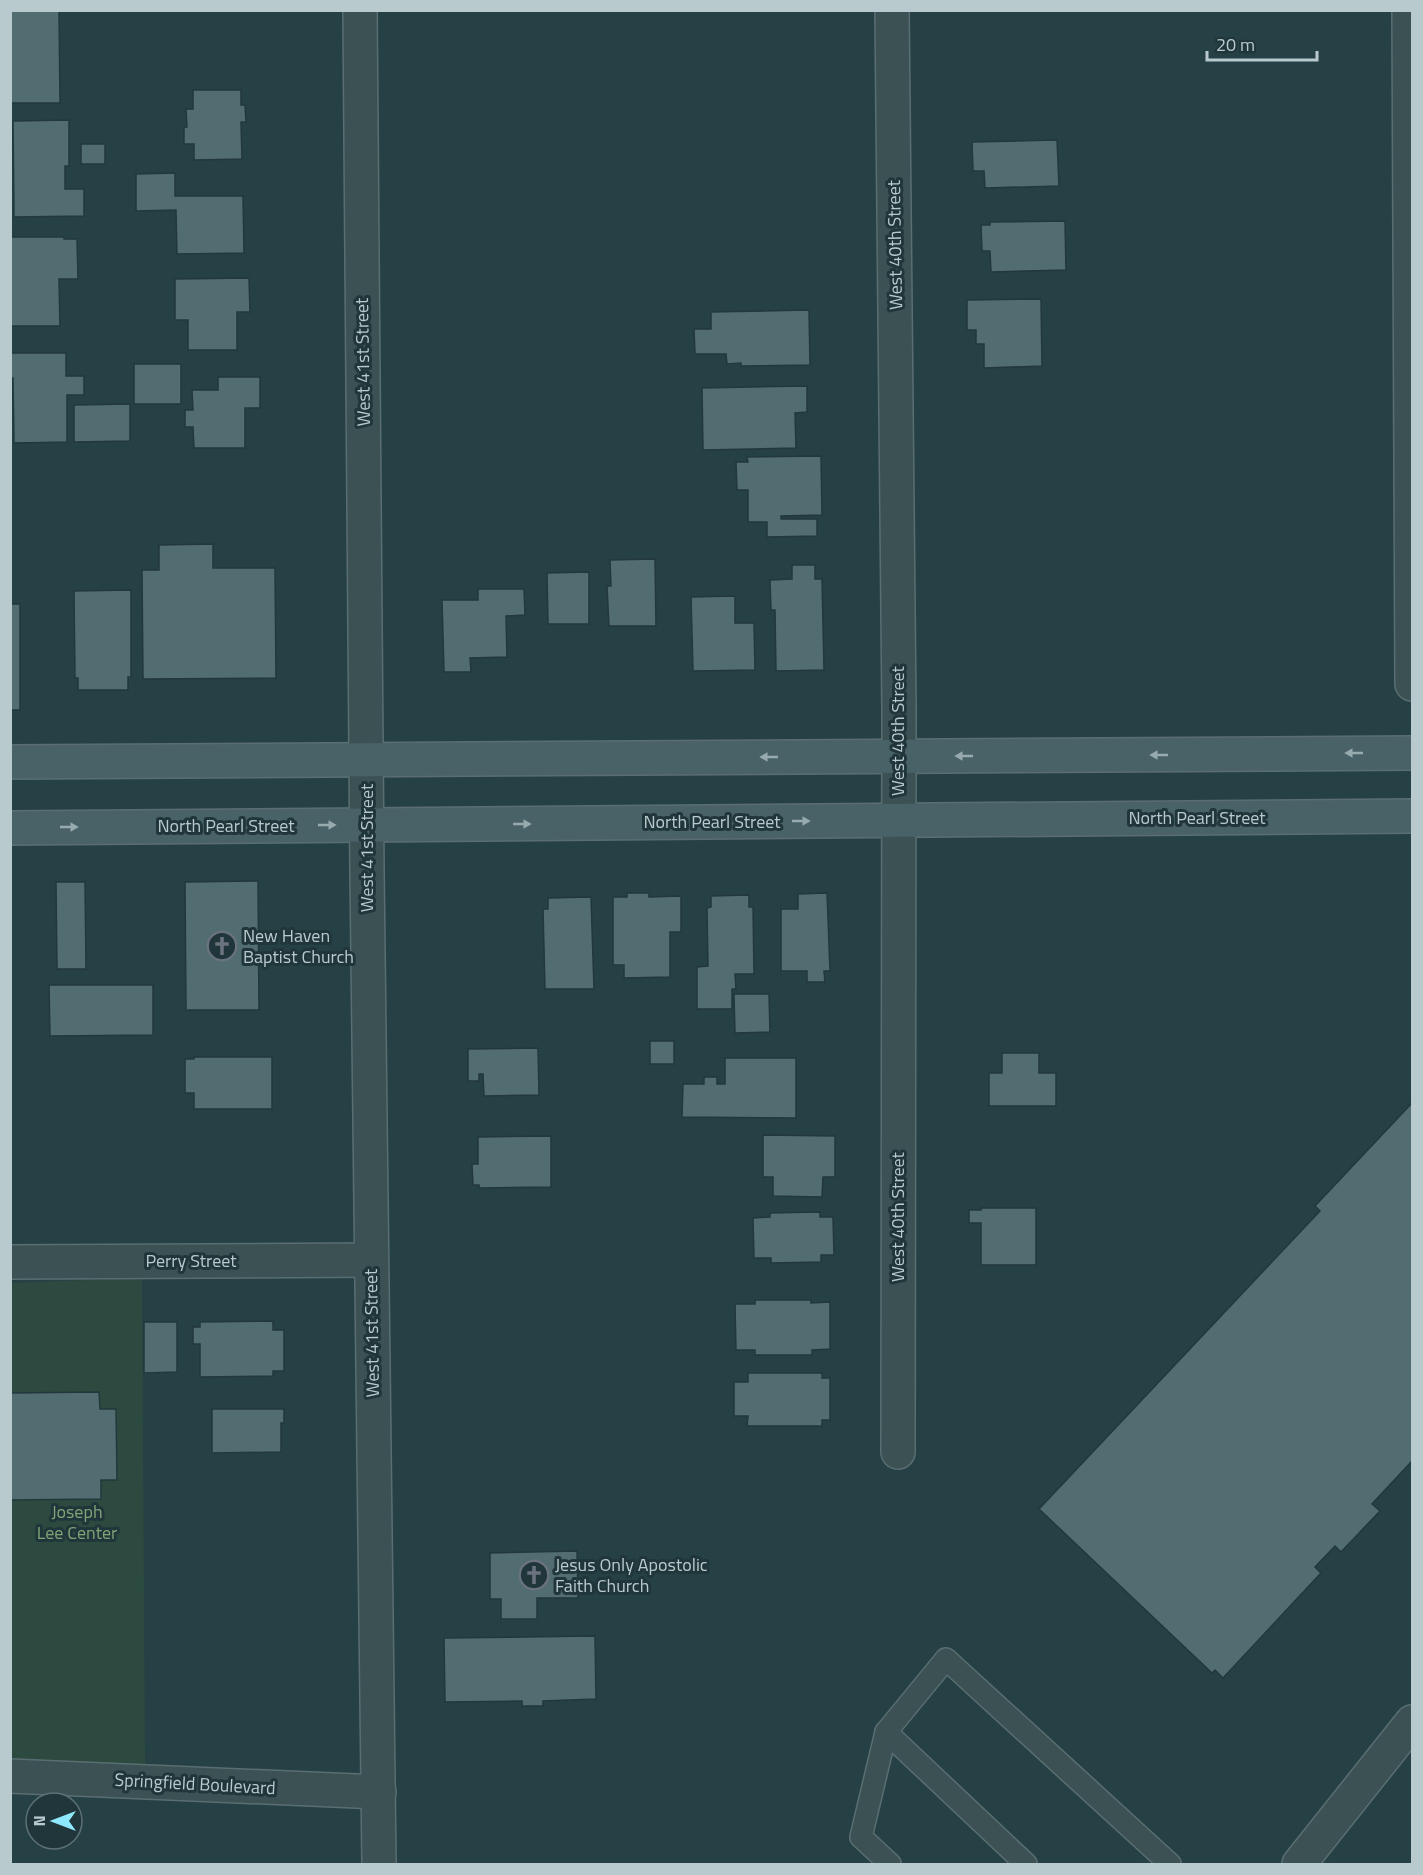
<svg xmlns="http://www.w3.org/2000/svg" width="1423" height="1875" viewBox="0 0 1423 1875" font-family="'Titillium Web',sans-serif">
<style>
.green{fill:#2c4a3f}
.building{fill:#526d72;stroke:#22383c;stroke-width:1.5}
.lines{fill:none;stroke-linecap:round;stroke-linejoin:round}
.lane-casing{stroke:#5a6e72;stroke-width:24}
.street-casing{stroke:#5a6e72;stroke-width:36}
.secondary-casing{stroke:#5a6e72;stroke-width:36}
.lane{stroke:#3b5154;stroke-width:21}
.street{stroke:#3b5154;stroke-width:33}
.secondary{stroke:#496268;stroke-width:33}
.oneway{fill:#97abaf}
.labels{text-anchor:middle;stroke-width:6;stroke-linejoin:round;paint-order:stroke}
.street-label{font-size:18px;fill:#b9cace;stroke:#20363a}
.poi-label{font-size:18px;fill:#b9cace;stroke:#20363a;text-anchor:start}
.park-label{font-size:18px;fill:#80a576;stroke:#20363a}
</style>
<rect width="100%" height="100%" fill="#264145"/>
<!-- green -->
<path class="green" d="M 142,1278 L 145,1765 L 11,1762 L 10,1283 Z"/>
<!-- building -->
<g class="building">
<path d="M 10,10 L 59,10 L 60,103 L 10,103 Z"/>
<path d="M 193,90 L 241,90 L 241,105 L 245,105 L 246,122 L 241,122 L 242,159 L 194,160 L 194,144 L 184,144 L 184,127 L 187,127 L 186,109 L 193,109 Z"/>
<path d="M 69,120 L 69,166 L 65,166 L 65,189 L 84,189 L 84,216 L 14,217 L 13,121 Z"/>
<path d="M 1057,140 L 1059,186 L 985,188 L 984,171 L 973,171 L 972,142 Z"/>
<rect x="81" y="144" width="24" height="20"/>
<path d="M 175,173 L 175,196 L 243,196 L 244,253 L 177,254 L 176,210 L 136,211 L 136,174 Z"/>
<path d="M 1065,221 L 1066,270 L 991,272 L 990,251 L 982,251 L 981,225 L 990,225 L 990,222 Z"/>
<path d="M 10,237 L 64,237 L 64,239 L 77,239 L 78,279 L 59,279 L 60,326 L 10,326 Z"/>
<path d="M 249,278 L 250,312 L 237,312 L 237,350 L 188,350 L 188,320 L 175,320 L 175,279 Z"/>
<path d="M 1041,299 L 1042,366 L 984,368 L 984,344 L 976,344 L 976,330 L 967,330 L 967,300 Z"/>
<path d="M 809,310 L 810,365 L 741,366 L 741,363 L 727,364 L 726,354 L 695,354 L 694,329 L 711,329 L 711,312 Z"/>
<path d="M 10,353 L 66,353 L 66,376 L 84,376 L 84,395 L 67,395 L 67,442 L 14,443 L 13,378 L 10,378 Z"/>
<rect x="134" y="364" width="47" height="40"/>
<path d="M 218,377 L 260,377 L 260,408 L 245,408 L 245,448 L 194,448 L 193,427 L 185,427 L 185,410 L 193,410 L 192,390 L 218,390 Z"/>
<path d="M 807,386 L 807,412 L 795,413 L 796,448 L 703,450 L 702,388 Z"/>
<path d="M 130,404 L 130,441 L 74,442 L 74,405 Z"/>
<path d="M 821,456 L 822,515 L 781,516 L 781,519 L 817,519 L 817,536 L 767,537 L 767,522 L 748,522 L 748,490 L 737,490 L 736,462 L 748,462 L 747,457 Z"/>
<path d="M 213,544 L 213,568 L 275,568 L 276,678 L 143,679 L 142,570 L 159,570 L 159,545 Z"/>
<path d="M 655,559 L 656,626 L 609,626 L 607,586 L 611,586 L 610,560 Z"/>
<path d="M 792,565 L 815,565 L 815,579 L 822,579 L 824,670 L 776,671 L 775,610 L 771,610 L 770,580 L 792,579 Z"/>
<path d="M 589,572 L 589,624 L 548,624 L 547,573 Z"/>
<path d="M 478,589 L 524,589 L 525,615 L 506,616 L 507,657 L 470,658 L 471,672 L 444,672 L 442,600 L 478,600 Z"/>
<path d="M 131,590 L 131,677 L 128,677 L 128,690 L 78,690 L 78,678 L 75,678 L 74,591 Z"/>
<path d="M 735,596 L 735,623 L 754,623 L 755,670 L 693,671 L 691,597 Z"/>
<rect x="10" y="604" width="10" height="106"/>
<path d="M 258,881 L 259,1010 L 186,1010 L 185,882 Z"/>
<path d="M 56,882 L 85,882 L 86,969 L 57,969 Z"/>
<path d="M 627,893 L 649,893 L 649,897 L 681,896 L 681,932 L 670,932 L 670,977 L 624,978 L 624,965 L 613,965 L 613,897 L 627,897 Z"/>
<path d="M 827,893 L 830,971 L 824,971 L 825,982 L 807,982 L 807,971 L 781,971 L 781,909 L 798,909 L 798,894 Z"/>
<path d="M 749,895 L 749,907 L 753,907 L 754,974 L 735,974 L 736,989 L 732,989 L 732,1009 L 697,1009 L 697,967 L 708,966 L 707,908 L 711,907 L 711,896 Z"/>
<path d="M 591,897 L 594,989 L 545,989 L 543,909 L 548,909 L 548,898 Z"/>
<path d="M 49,985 L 153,985 L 153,1035 L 50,1036 Z"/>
<path d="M 734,994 L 769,994 L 770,1032 L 735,1033 Z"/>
<rect x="650" y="1041" width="24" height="23"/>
<path d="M 538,1048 L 539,1095 L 484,1096 L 483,1074 L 479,1074 L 479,1081 L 468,1081 L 468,1049 Z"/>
<path d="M 1002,1053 L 1039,1053 L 1039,1073 L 1056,1073 L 1056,1106 L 989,1106 L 989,1073 L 1002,1073 Z"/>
<path d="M 194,1057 L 272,1057 L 272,1109 L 194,1109 L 194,1093 L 185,1093 L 185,1059 L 194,1059 Z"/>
<path d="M 725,1058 L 796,1058 L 796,1118 L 682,1117 L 683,1084 L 704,1084 L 704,1077 L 717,1077 L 717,1084 L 725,1084 Z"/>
<path d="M 1412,1103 L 1412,1461 L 1372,1504 L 1380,1511 L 1341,1552 L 1335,1546 L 1315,1567 L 1321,1573 L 1223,1678 L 1215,1670 L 1212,1673 L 1039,1509 L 1320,1211 L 1315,1206 Z"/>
<path d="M 763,1135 L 835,1136 L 835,1177 L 823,1177 L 822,1197 L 773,1196 L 773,1177 L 763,1177 Z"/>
<path d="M 551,1136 L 551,1187 L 479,1188 L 479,1185 L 473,1185 L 472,1164 L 478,1164 L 478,1137 Z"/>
<path d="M 981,1208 L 1036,1208 L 1036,1265 L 981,1265 L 981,1223 L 969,1223 L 969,1210 L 981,1210 Z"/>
<path d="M 820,1212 L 820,1217 L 833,1217 L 834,1255 L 821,1255 L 821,1262 L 771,1263 L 771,1258 L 754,1258 L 753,1218 L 770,1217 L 770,1213 Z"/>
<path d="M 755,1300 L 811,1300 L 811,1303 L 830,1302 L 830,1349 L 812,1350 L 812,1355 L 755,1355 L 755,1350 L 736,1350 L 735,1304 L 755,1304 Z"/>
<path d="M 273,1321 L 273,1330 L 284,1330 L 284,1371 L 273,1371 L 273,1376 L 200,1377 L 200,1344 L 193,1344 L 193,1327 L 200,1327 L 200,1322 Z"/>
<path d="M 144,1322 L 177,1322 L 177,1372 L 144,1373 Z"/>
<path d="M 748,1373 L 822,1373 L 822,1378 L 830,1378 L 830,1420 L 822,1420 L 822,1426 L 747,1426 L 748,1416 L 734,1416 L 734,1382 L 748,1382 Z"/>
<path d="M 99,1392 L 100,1409 L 116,1409 L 117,1480 L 101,1480 L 101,1499 L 10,1500 L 10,1393 Z"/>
<path d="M 212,1409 L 284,1409 L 284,1423 L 281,1423 L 281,1452 L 212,1453 Z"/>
<path d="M 577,1551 L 578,1598 L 537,1598 L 537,1619 L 501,1619 L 501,1599 L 490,1599 L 490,1553 Z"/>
<path d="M 595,1636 L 596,1699 L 543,1701 L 543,1706 L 522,1706 L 522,1701 L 445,1702 L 444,1638 Z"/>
</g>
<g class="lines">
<!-- lane casing -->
<g class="lane-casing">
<g id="lane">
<path d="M 886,1732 L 1026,1864"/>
<path d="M 890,1864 L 861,1837 L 886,1732 L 946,1659 L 1170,1864"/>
</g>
</g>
<!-- street casing -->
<g class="street-casing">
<g id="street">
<path d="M 360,10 L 367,871 L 379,1864"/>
<path d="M 892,10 L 899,710 L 898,1452"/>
<path d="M 1409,10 L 1412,684"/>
<path d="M 10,1262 L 371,1260"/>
<path d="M 10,1776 L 379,1792"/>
<path d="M 1299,1864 L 1412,1722"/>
</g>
</g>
<!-- secondary casing -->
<g class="secondary-casing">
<g id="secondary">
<path d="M 10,762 L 1412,753"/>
<path d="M 10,828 L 1412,816"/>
</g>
</g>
<!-- lane -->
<use href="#lane" class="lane"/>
<!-- street -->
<use href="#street" class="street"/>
<!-- secondary -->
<use href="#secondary" class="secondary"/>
</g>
<!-- one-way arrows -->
<defs><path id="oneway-solid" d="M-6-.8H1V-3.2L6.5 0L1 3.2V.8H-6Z" transform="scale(1.5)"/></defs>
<g class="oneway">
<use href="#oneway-solid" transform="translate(1354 753) rotate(180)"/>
<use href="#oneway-solid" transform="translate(1159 755) rotate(180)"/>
<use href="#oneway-solid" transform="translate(964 756) rotate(180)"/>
<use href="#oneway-solid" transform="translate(769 757) rotate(180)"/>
<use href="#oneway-solid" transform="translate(801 821)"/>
<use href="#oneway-solid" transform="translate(522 824)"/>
<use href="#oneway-solid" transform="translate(327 825)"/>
<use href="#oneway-solid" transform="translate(69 827)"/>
</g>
<!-- icons -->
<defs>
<g id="church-ring" transform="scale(1.5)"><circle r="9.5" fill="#20363a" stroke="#6b7280" stroke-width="1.5"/><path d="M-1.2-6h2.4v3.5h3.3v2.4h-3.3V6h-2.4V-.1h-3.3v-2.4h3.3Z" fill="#6b7280"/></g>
</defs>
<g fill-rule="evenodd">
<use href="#church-ring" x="222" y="946"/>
<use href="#church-ring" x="534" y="1575"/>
</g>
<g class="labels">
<!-- street labels -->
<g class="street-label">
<text transform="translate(895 245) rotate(-91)" y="6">West 40th Street</text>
<text transform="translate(363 362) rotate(-91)" y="6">West 41st Street</text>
<text transform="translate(898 731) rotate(-90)" y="6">West 40th Street</text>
<text x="1197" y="824">North Pearl Street</text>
<text x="712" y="828">North Pearl Street</text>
<text x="226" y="832">North Pearl Street</text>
<text transform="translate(367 848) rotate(-90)" y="6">West 41st Street</text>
<text transform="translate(898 1217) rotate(-90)" y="6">West 40th Street</text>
<text x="191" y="1267">Perry Street</text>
<text transform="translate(372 1333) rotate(-91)" y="6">West 41st Street</text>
<text transform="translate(195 1784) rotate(3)" y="6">Springfield Boulevard</text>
</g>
<!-- poi labels -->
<g class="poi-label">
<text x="243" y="942">New Haven<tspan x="243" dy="21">Baptist Church</tspan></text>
<text x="555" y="1571">Jesus Only Apostolic<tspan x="555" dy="21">Faith Church</tspan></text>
</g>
<!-- park labels -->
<g class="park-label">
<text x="77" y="1518">Joseph<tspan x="77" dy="21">Lee Center</tspan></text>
</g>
</g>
<!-- border -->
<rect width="1423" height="1875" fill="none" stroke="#b9cace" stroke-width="24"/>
<!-- north arrow -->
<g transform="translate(54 1821) rotate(270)"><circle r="28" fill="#20363a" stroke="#5d7175" stroke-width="1.5"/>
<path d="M0-4.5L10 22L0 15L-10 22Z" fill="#8fe9fc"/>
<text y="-9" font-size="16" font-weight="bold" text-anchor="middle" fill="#b9cace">N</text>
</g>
<!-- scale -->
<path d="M1207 51v9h110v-9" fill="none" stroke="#b9cace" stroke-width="3"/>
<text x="1216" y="51" font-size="18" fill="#b9cace" stroke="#20363a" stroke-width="4.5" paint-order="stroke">20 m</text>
</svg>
